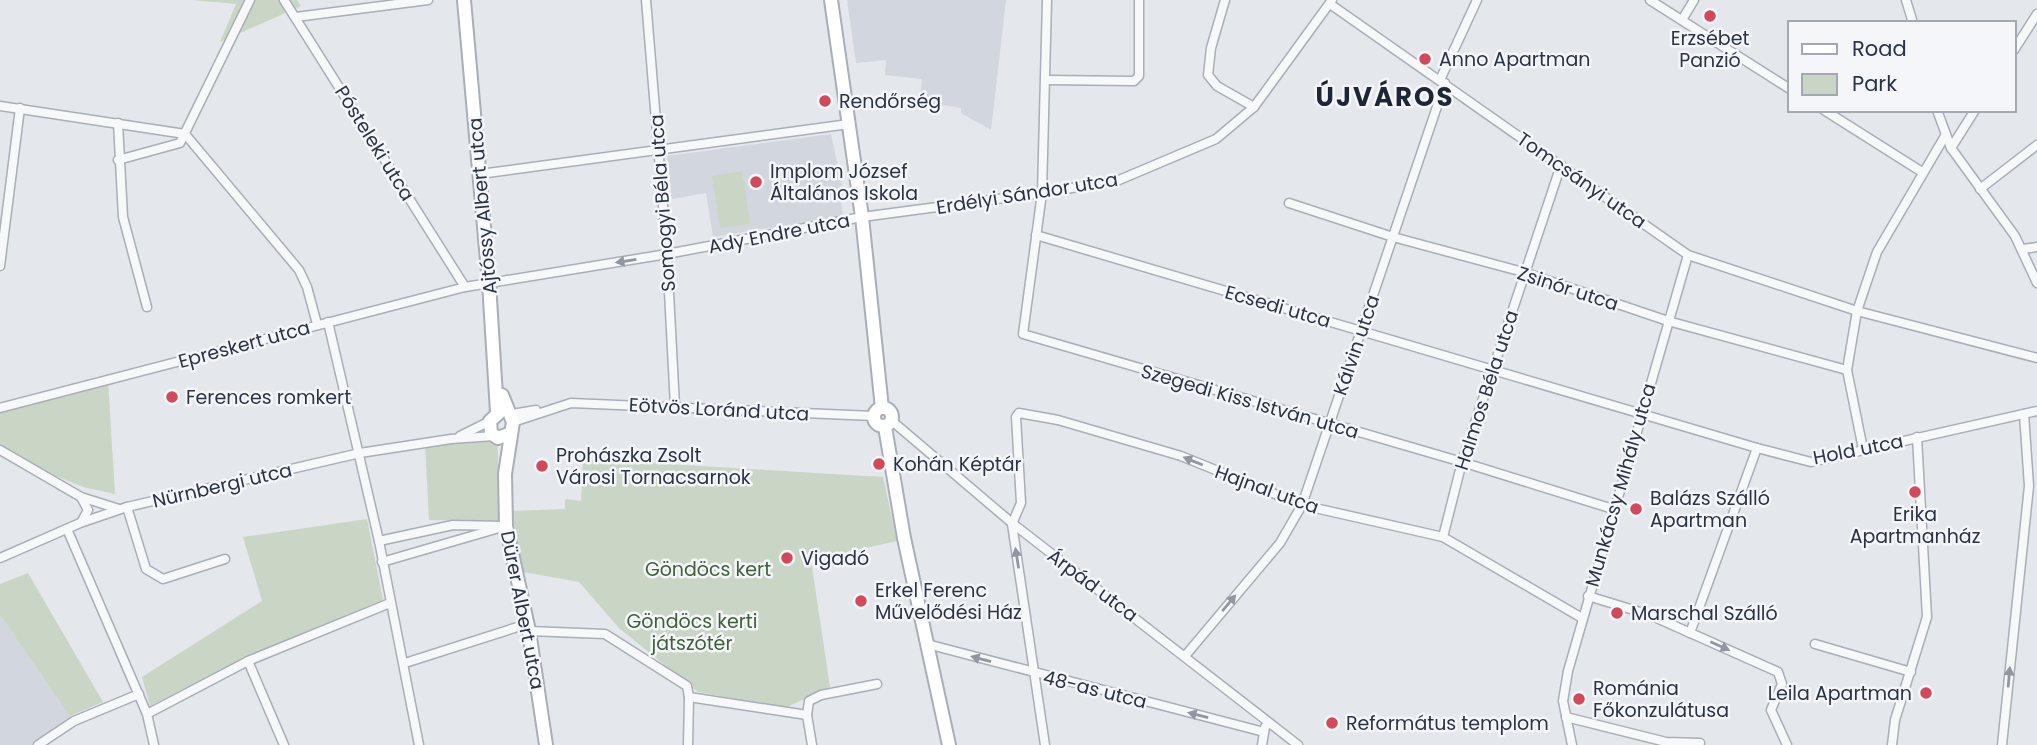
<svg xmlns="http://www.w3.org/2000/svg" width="2037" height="745" viewBox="0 0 2037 745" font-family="Poppins,sans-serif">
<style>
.built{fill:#d2d6de}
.green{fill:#c9d6c5}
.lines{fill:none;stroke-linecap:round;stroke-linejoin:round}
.street-casing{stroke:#a9aeb7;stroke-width:11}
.secondary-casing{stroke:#a9aeb7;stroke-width:16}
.street{stroke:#f7f8fa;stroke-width:8}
.secondary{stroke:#fff;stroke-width:12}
.oneway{fill:#9196a0}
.poi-dot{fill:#d1495b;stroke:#f4f6f9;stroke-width:2.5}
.labels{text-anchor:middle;stroke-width:5;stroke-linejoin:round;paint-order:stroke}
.poi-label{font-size:19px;fill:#2b3445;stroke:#f4f6f9;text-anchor:start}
.street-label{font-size:19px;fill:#2b3445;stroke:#f4f6f9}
.park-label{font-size:19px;fill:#3f6138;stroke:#f4f6f9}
.district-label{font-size:26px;font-weight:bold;letter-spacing:2px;fill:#1d2536;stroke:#f4f6f9}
</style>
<rect width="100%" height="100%" fill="#e4e7ec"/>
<!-- built -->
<g class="built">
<path d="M 847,0 L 1006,0 L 991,130 L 961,113 L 961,108 L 920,101 L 922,79 L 885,75 L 886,60 L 856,63 Z"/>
<path d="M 831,134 L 842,186 L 839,187 L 843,216 L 713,237 L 706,193 L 672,199 L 667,156 Z"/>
<path d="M 0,615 L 71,717 L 32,745 L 0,745 Z"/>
</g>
<!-- green -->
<g class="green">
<path d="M 192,0 L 297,0 L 301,6 L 220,42 L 236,4 Z"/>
<path d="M 742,171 L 750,224 L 720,228 L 712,176 Z"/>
<path d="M 108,380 L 115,494 L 83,487 L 0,453 L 0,408 Z"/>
<path d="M 489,431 L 497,441 L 502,521 L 429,520 L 425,444 Z"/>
<path d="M 583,459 L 883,477 L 897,541 L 811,560 L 830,687 L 785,708 L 698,692 L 619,628 L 579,582 L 523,572 L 512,511 L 565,509 L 565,499 L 581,501 Z"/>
<path d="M 367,519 L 383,600 L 241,659 L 150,706 L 142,677 L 262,601 L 243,537 Z"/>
<path d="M 28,573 L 103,702 L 70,716 L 0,615 L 0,584 Z"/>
</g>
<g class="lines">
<!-- street casing -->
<g class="street-casing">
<g id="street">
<path d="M 284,0 L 465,287"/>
<path d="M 646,0 L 667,254 L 675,407"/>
<path d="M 1047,0 L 1042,193 L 1023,334 L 1462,462 L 1613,509"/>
<path d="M 1225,0 L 1211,48 L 1208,75 L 1217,86 L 1254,107"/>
<path d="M 1650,0 L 1790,89"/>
<path d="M 1906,0 L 1913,23"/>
<path d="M 1330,4 L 1688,255 L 1857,311 L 2037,358"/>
<path d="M 296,17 L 428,0"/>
<path d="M 1682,20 L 1694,0"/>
<path d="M 2014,50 L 2037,14"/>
<path d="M 1047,80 L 1134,81 L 1139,76 L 1139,0"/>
<path d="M 1440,80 L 1477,0"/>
<path d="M 0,106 L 185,134"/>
<path d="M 1824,110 L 1922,172"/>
<path d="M 1937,110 L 1951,148 L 2015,236 L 2037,283"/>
<path d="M 118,123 L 123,217 L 147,307"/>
<path d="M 185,134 L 299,270 L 307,287 L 317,324"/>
<path d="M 1951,148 L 1975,110"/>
<path d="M 118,160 L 180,143 L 250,0"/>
<path d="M 480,174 L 849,124"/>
<path d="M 1980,189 L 2037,145"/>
<path d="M 1289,203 L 1393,237 L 1523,272 L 1668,321 L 1847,370"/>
<path d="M 1036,235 L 1757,448 L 1811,462 L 2037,411"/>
<path d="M 2023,249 L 2037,247"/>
<path d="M 0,266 L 20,108"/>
<path d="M 328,322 L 379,541 L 419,745"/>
<path d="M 0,408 L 465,287 L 667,254 L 862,217 L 1042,193 L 1119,180 L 1216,139 L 1254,107 L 1332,0"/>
<path d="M 512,414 L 536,410"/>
<path d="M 892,421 L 1012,523 L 1298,745"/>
<path d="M 513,422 L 571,403 L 874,416"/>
<path d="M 460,436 L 490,421"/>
<path d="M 1863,449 L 1847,370 L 1857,311 L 1877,252 L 1945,136"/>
<path d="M 0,450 L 81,497 L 119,509"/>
<path d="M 81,497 L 88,510 L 82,521"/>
<path d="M 127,507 L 146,569 L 163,579 L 225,559"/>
<path d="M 67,529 L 147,714 L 154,745"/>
<path d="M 1443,537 L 1462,462 L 1561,165"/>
<path d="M 379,541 L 453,525 L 504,526"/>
<path d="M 0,558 L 80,523 L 127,507 L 360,453 L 451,439 L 494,436"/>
<path d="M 382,562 L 506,526"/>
<path d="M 1588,596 L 1650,615 L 1778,672 L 1782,684 L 1771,710 L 1787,745"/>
<path d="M 529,631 L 605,634 L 687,686 L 689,697 L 807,715 L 809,701 L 821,695 L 877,684"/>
<path d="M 1690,633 L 1757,448"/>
<path d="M 927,644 L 1264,732"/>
<path d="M 1815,644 L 1911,672"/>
<path d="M 1185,656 L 1280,543 L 1302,505 L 1445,83"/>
<path d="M 248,661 L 284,745"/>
<path d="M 405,663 L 527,624"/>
<path d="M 147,714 L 248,661 L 390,603"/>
<path d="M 807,715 L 812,745"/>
<path d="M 1566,717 L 1666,742 L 1700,743"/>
<path d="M 38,745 L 74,721 L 139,694"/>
<path d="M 688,745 L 689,697"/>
<path d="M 1045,745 L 1012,524 L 1021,503 L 1016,417 L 1019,413 L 1058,420 L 1181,456 L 1302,505 L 1443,537 L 1582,618"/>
<path d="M 1262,745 L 1265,727"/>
<path d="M 1572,745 L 1563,701 L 1568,671 L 1688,255"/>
<path d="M 1892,745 L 1895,720 L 1927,617 L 1917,437"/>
<path d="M 2002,745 L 2029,486 L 2024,414"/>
</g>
</g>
<!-- secondary casing -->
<g class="secondary-casing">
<g id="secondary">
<path d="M 464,0 L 489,283 L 497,412"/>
<path d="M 831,0 L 862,217 L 882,408"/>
<path d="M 502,395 L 513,422 L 505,474 L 506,526 L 529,631 L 546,745"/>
<circle cx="883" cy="417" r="9"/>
<path d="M 502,410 L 490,421 L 491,433 L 498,438 L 509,434"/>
<path d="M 885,427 L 904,538 L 949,745"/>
</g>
</g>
<!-- street -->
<use href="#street" class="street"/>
<!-- secondary -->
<use href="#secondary" class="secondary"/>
</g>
<!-- one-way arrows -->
<defs><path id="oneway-solid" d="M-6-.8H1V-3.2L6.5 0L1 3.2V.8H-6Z" transform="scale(1.75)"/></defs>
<g class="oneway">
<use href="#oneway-solid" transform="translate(626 261) rotate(171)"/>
<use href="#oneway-solid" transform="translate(1193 461) rotate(-158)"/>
<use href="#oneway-solid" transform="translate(1017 558) rotate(-99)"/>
<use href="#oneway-solid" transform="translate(1229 603) rotate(-50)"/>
<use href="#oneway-solid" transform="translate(1720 646) rotate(24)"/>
<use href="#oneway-solid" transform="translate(981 659) rotate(-165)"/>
<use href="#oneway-solid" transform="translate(2009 677) rotate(-85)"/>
<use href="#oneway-solid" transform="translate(1198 715) rotate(-166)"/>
</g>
<!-- markers -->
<g class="poi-dot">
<circle cx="1710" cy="16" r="7"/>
<circle cx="1425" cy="59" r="7"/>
<circle cx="825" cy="101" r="7"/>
<circle cx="756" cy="182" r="7"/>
<circle cx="172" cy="397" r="7"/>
<circle cx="879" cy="464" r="7"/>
<circle cx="542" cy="466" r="7"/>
<circle cx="1915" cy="492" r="7"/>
<circle cx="1636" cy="509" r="7"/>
<circle cx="787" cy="558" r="7"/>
<circle cx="861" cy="601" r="7"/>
<circle cx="1617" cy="613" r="7"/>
<circle cx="1926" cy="693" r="7"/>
<circle cx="1579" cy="699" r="7"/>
<circle cx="1332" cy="723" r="7"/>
</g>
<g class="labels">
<!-- poi labels -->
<g class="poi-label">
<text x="1710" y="45" text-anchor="middle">Erzsébet<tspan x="1710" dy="22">Panzió</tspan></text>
<text x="1439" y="66">Anno Apartman</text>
<text x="839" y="108">Rendőrség</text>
<text x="770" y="178">Implom József<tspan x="770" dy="22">Általános Iskola</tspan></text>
<text x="186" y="404">Ferences romkert</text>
<text x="556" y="462">Prohászka Zsolt<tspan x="556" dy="22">Városi Tornacsarnok</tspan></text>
<text x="893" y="471">Kohán Képtár</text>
<text x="1650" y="505">Balázs Szálló<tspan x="1650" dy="22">Apartman</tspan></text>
<text x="1915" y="521" text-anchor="middle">Erika<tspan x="1915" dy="22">Apartmanház</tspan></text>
<text x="801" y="565">Vigadó</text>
<text x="875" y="597">Erkel Ferenc<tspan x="875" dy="22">Művelődési Ház</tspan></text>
<text x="1631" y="620">Marschal Szálló</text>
<text x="1593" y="695">Románia<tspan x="1593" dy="22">Főkonzulátusa</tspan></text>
<text x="1912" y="700" text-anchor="end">Leila Apartman</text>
<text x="1346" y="730">Református templom</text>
</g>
<!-- street labels -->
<g class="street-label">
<text transform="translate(375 143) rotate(58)" y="7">Pósteleki utca</text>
<text transform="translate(1582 180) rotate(35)" y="7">Tomcsányi utca</text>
<text transform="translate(1027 193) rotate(-9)" y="7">Erdélyi Sándor utca</text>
<text transform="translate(662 203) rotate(-94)" y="7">Somogyi Béla utca</text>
<text transform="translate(482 206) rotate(-95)" y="7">Ajtóssy Albert utca</text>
<text transform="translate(779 233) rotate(-11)" y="7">Ady Endre utca</text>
<text transform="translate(1568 288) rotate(18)" y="7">Zsinór utca</text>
<text transform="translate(1278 306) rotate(16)" y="7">Ecsedi utca</text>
<text transform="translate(244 344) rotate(-15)" y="7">Epreskert utca</text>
<text transform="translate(1356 345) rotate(-71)" y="7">Kálvin utca</text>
<text transform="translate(1486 390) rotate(-72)" y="7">Halmos Béla utca</text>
<text transform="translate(1250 401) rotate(16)" y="7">Szegedi Kiss István utca</text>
<text transform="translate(719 409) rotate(3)" y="7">Eötvös Loránd utca</text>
<text transform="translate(1858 449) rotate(-11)" y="7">Hold utca</text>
<text transform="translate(222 485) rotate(-13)" y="7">Nürnbergi utca</text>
<text transform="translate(1620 485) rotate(-74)" y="7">Munkácsy Mihály utca</text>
<text transform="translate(1267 489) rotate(20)" y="7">Hajnal utca</text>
<text transform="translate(1093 585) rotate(37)" y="7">Árpád utca</text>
<text transform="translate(523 610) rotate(79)" y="7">Dürer Albert utca</text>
<text transform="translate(1095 689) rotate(14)" y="7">48-as utca</text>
</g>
<!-- park labels -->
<g class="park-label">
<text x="708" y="576">Göndöcs kert</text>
<text x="692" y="628">Göndöcs kerti<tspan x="692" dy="22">játszótér</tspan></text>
</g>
<!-- district labels -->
<g class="district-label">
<text x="1385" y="106">ÚJVÁROS</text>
</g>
</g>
<!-- legend -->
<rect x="1788" y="21" width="228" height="91" fill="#f4f6f9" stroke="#a4a8b1" stroke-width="2"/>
<rect x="1802" y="44" width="35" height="10" fill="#ffffff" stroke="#a4a8b1" stroke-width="2"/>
<text x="1852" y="56" font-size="21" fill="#2b3445">Road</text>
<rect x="1802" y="74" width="35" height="21" fill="#c9d6c5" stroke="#a4a8b1" stroke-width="2"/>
<text x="1852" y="91" font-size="21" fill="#2b3445">Park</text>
</svg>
